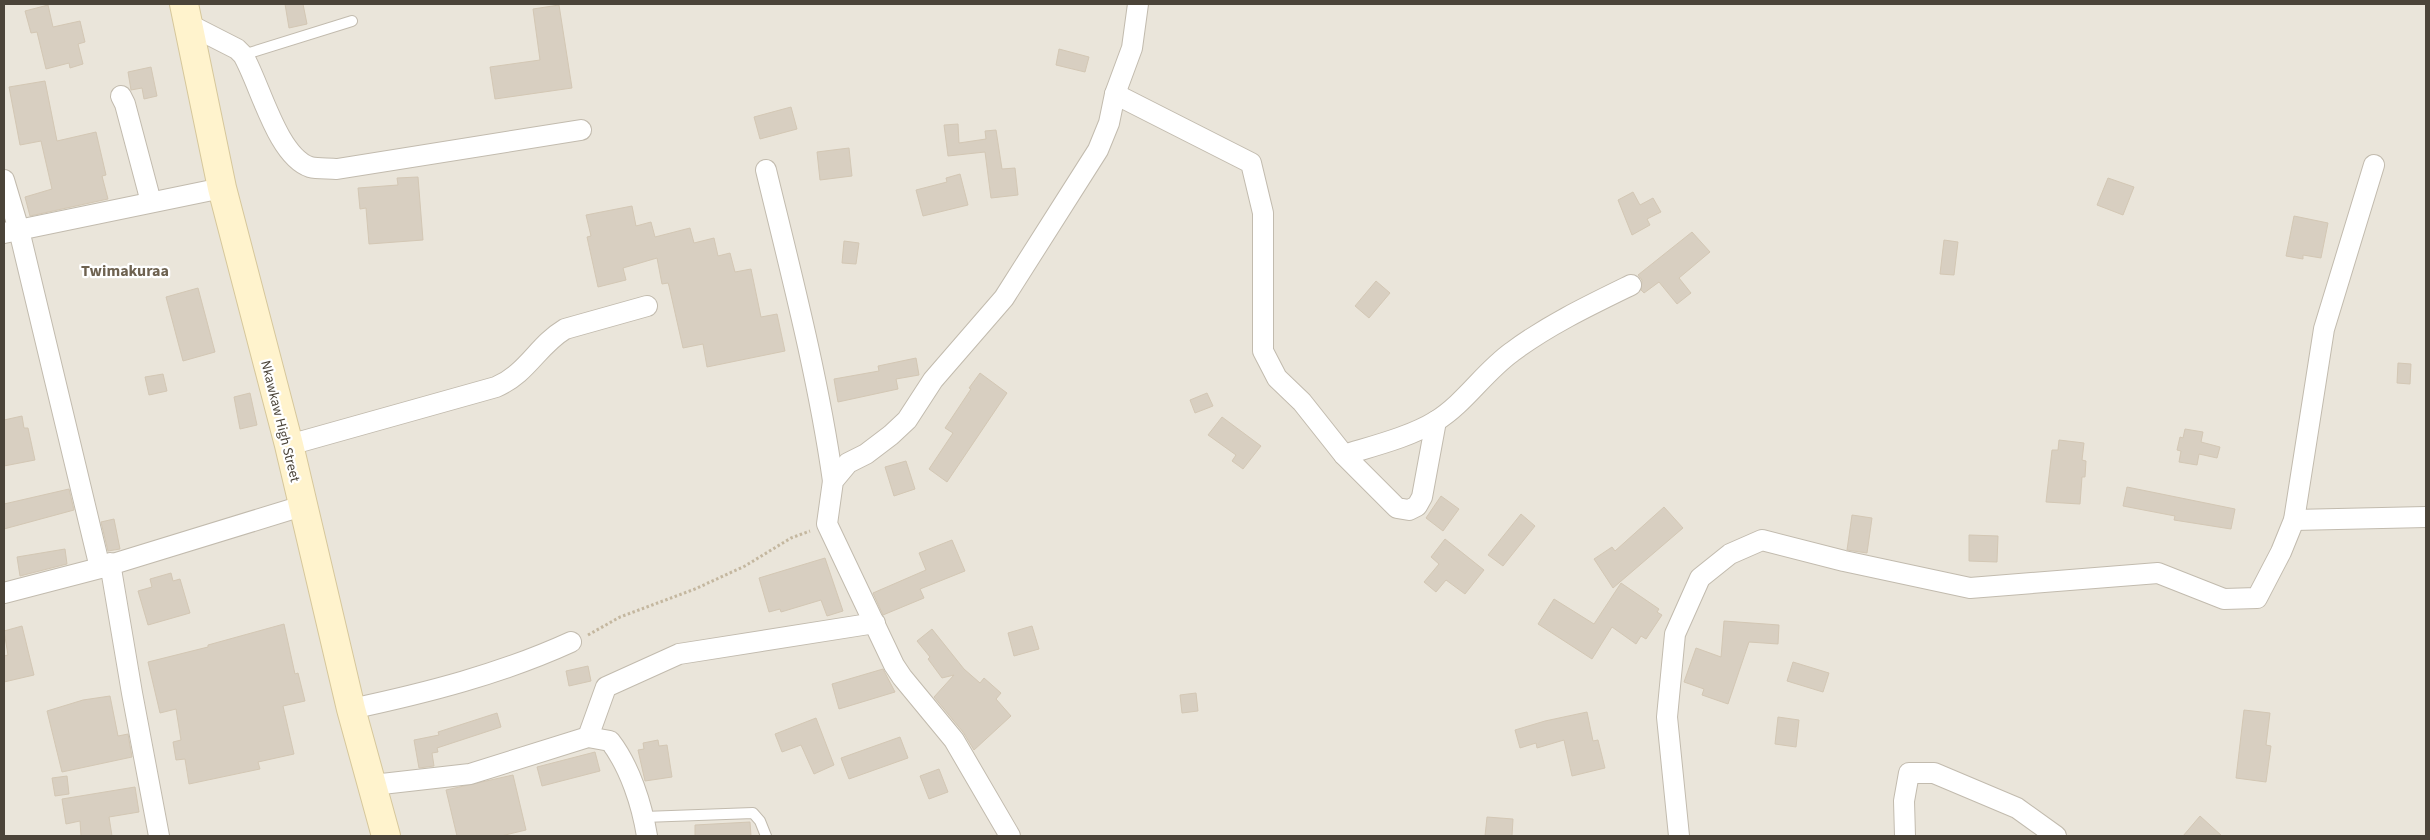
<svg xmlns="http://www.w3.org/2000/svg" width="2430" height="840" viewBox="0 0 2430 840" font-family="'Source Sans 3',sans-serif">
<style>
.residential{fill:#eae5da}
.building{fill:#d8cfc1;stroke:#d3c7b4}
.lines{fill:none;stroke-linecap:round;stroke-linejoin:round}
.lane-casing{stroke:#c2bbae;stroke-width:12}
.street-casing{stroke:#c2bbae;stroke-width:22}
.secondary-casing{stroke:#d6c79b;stroke-width:30}
.path{stroke:#c4b79f;stroke-width:3;stroke-dasharray:2.5 2.5;stroke-linecap:butt}
.lane{stroke:#fff;stroke-width:10}
.street{stroke:#fff;stroke-width:20}
.secondary{stroke:#fff3cd;stroke-width:28}
.labels{text-anchor:middle;stroke-width:4.5;stroke-linejoin:round;paint-order:stroke}
.street-label{font-size:14px;fill:#4b4439;stroke:#fff}
.quarter-label{font-size:16px;font-weight:bold;fill:#6e6250;stroke:#fff}
</style>
<rect width="100%" height="100%" fill="#f6f3ec"/>
<!-- residential -->
<rect class="residential" x="4" y="4" width="2422" height="832"/>
<!-- building -->
<g class="building">
<path d="M 285,4 L 303,4 L 307,24 L 289,28 Z"/>
<path d="M 48,5 L 53,27 L 80,21 L 85,42 L 78,44 L 83,64 L 70,68 L 69,63 L 46,69 L 37,32 L 31,33 L 25,11 Z"/>
<path d="M 559,5 L 572,88 L 495,99 L 490,67 L 540,60 L 533,9 Z"/>
<path d="M 1059,49 L 1089,57 L 1085,72 L 1056,65 Z"/>
<path d="M 151,67 L 157,96 L 144,99 L 142,88 L 131,90 L 128,72 Z"/>
<path d="M 45,81 L 57,141 L 96,132 L 106,175 L 102,176 L 108,199 L 30,216 L 25,197 L 52,189 L 41,141 L 20,145 L 9,87 Z"/>
<path d="M 791,107 L 797,129 L 760,139 L 754,117 Z"/>
<path d="M 958,124 L 959,143 L 986,139 L 985,131 L 996,130 L 1002,169 L 1015,168 L 1018,195 L 991,198 L 985,152 L 948,156 L 944,125 Z"/>
<path d="M 849,148 L 852,176 L 820,180 L 817,152 Z"/>
<path d="M 960,174 L 968,205 L 923,216 L 916,190 L 947,182 L 946,178 Z"/>
<path d="M 418,177 L 423,240 L 369,244 L 366,208 L 360,209 L 358,188 L 398,185 L 397,178 Z"/>
<path d="M 2108,178 L 2134,187 L 2123,215 L 2097,205 Z"/>
<path d="M 1633,192 L 1640,205 L 1653,198 L 1661,212 L 1647,219 L 1650,225 L 1632,235 L 1618,200 Z"/>
<path d="M 632,206 L 636,226 L 651,222 L 655,237 L 690,228 L 694,243 L 714,238 L 718,256 L 730,253 L 735,272 L 751,269 L 761,317 L 777,314 L 785,351 L 707,367 L 703,344 L 683,348 L 669,286 L 668,283 L 662,284 L 657,258 L 623,268 L 626,280 L 598,287 L 587,237 L 591,236 L 586,215 Z"/>
<path d="M 2294,216 L 2328,223 L 2321,258 L 2303,255 L 2303,259 L 2286,256 Z"/>
<path d="M 1692,232 L 1710,252 L 1679,278 L 1691,293 L 1677,304 L 1659,282 L 1644,293 L 1641,290 L 1642,280 L 1638,275 Z"/>
<path d="M 1944,240 L 1958,242 L 1954,275 L 1940,274 Z"/>
<path d="M 844,241 L 859,243 L 856,264 L 842,263 Z"/>
<path d="M 1376,281 L 1390,293 L 1369,318 L 1355,306 Z"/>
<path d="M 198,288 L 215,352 L 183,361 L 166,297 Z"/>
<path d="M 916,358 L 919,375 L 896,379 L 898,389 L 838,402 L 834,379 L 879,371 L 878,366 Z"/>
<path d="M 2398,363 L 2411,364 L 2410,384 L 2397,383 Z"/>
<path d="M 980,373 L 1007,393 L 947,482 L 929,469 L 953,433 L 945,428 L 971,389 L 969,388 Z"/>
<path d="M 163,374 L 167,391 L 149,395 L 145,377 Z"/>
<path d="M 250,393 L 257,425 L 240,429 L 234,397 Z"/>
<path d="M 1207,393 L 1213,406 L 1195,413 L 1190,400 Z"/>
<path d="M 22,416 L 24,428 L 28,428 L 35,460 L 4,466 L 4,420 Z"/>
<path d="M 1222,417 L 1261,446 L 1243,469 L 1232,461 L 1236,455 L 1208,435 Z"/>
<path d="M 2185,429 L 2203,432 L 2201,442 L 2220,447 L 2217,458 L 2199,454 L 2197,465 L 2179,462 L 2181,451 L 2177,450 L 2180,437 L 2183,438 Z"/>
<path d="M 2059,440 L 2084,443 L 2082,460 L 2086,461 L 2085,477 L 2082,477 L 2080,504 L 2046,502 L 2052,450 L 2058,450 Z"/>
<path d="M 906,461 L 915,489 L 894,496 L 885,467 Z"/>
<path d="M 2127,487 L 2235,509 L 2231,529 L 2174,520 L 2175,516 L 2123,506 Z"/>
<path d="M 69,489 L 74,510 L 4,529 L 4,504 Z"/>
<path d="M 1441,496 L 1459,509 L 1443,531 L 1426,518 Z"/>
<path d="M 1664,507 L 1683,528 L 1613,588 L 1594,559 L 1612,547 L 1615,551 Z"/>
<path d="M 1521,514 L 1535,526 L 1503,566 L 1488,555 Z"/>
<path d="M 1852,515 L 1872,518 L 1867,553 L 1847,550 Z"/>
<path d="M 114,519 L 120,549 L 108,551 L 101,522 Z"/>
<path d="M 1969,535 L 1998,536 L 1997,562 L 1969,561 Z"/>
<path d="M 1445,539 L 1484,570 L 1465,594 L 1446,580 L 1436,592 L 1424,582 L 1439,564 L 1431,557 Z"/>
<path d="M 952,540 L 965,571 L 920,589 L 924,598 L 883,615 L 873,593 L 926,570 L 919,553 Z"/>
<path d="M 65,549 L 67,564 L 20,576 L 17,557 Z"/>
<path d="M 825,558 L 843,611 L 827,616 L 821,600 L 781,612 L 780,609 L 769,612 L 759,578 Z"/>
<path d="M 171,573 L 173,581 L 180,579 L 190,613 L 148,625 L 138,591 L 152,587 L 150,579 Z"/>
<path d="M 1621,583 L 1659,609 L 1657,612 L 1662,615 L 1646,639 L 1641,636 L 1636,644 L 1612,627 L 1592,659 L 1538,624 L 1554,599 L 1594,624 Z"/>
<path d="M 1724,621 L 1779,625 L 1778,644 L 1749,642 L 1728,704 L 1702,695 L 1704,689 L 1684,682 L 1696,648 L 1721,657 Z"/>
<path d="M 284,624 L 295,674 L 298,673 L 305,701 L 283,706 L 294,754 L 258,762 L 260,769 L 189,784 L 185,759 L 176,760 L 173,742 L 181,740 L 176,709 L 160,713 L 148,662 L 208,647 L 208,645 Z"/>
<path d="M 22,626 L 34,675 L 4,682 L 4,656 L 8,655 L 4,631 Z"/>
<path d="M 1032,626 L 1039,649 L 1014,656 L 1008,633 Z"/>
<path d="M 932,629 L 964,669 L 980,683 L 984,678 L 1001,693 L 996,699 L 1011,716 L 974,750 L 963,732 L 934,697 L 954,675 L 942,678 L 928,659 L 930,657 L 917,641 Z"/>
<path d="M 1793,662 L 1829,673 L 1823,692 L 1787,681 Z"/>
<path d="M 588,666 L 591,681 L 569,686 L 566,671 Z"/>
<path d="M 883,669 L 895,692 L 839,709 L 832,684 Z"/>
<path d="M 1196,693 L 1198,711 L 1182,713 L 1180,695 Z"/>
<path d="M 110,696 L 118,736 L 128,734 L 132,757 L 62,772 L 47,711 L 83,700 Z"/>
<path d="M 2244,710 L 2270,713 L 2266,745 L 2271,746 L 2266,782 L 2236,778 Z"/>
<path d="M 1587,712 L 1593,741 L 1598,740 L 1605,768 L 1572,776 L 1564,740 L 1537,748 L 1536,743 L 1520,748 L 1515,730 L 1545,721 Z"/>
<path d="M 497,713 L 501,727 L 437,748 L 438,752 L 432,753 L 434,766 L 419,768 L 414,740 L 439,735 L 438,732 Z"/>
<path d="M 1778,717 L 1799,720 L 1796,747 L 1775,744 Z"/>
<path d="M 816,718 L 834,765 L 814,774 L 801,745 L 782,752 L 775,734 Z"/>
<path d="M 900,737 L 908,758 L 849,779 L 841,758 Z"/>
<path d="M 658,740 L 659,746 L 667,745 L 672,777 L 645,781 L 638,750 L 644,749 L 643,743 Z"/>
<path d="M 595,752 L 600,771 L 542,786 L 537,767 Z"/>
<path d="M 939,769 L 948,792 L 929,799 L 920,776 Z"/>
<path d="M 513,775 L 526,830 L 501,836 L 457,836 L 446,790 Z"/>
<path d="M 67,776 L 69,794 L 55,796 L 52,778 Z"/>
<path d="M 135,787 L 139,812 L 109,817 L 112,836 L 81,836 L 80,821 L 66,824 L 62,799 Z"/>
<path d="M 2200,816 L 2222,836 L 2183,836 Z"/>
<path d="M 1487,817 L 1513,819 L 1512,836 L 1485,836 Z"/>
<path d="M 750,822 L 751,836 L 695,836 L 695,825 Z"/>
</g>
<g class="lines">
<!-- lane casing -->
<g class="lane-casing">
<g id="lane">
<path d="M 243,55 L 352,21"/>
<path d="M 644,817 L 753,813 L 760,821 L 766,836"/>
</g>
</g>
<!-- street casing -->
<g class="street-casing">
<g id="street">
<path d="M 188,24 L 237,49 L 243,55 C 260,84 277,156 310,167 C 318,169 329,168 337,169 L 581,130"/>
<path d="M 1115,94 L 1251,163 L 1263,213 L 1263,351 L 1277,378 L 1302,402 L 1344,455 L 1397,508 L 1409,510 L 1417,506 L 1422,497 L 1436,421"/>
<path d="M 121,96 L 125,104 L 151,202"/>
<path d="M 766,170 C 791,273 818,376 833,481"/>
<path d="M 4,180 L 19,230 L 100,568"/>
<path d="M 4,233 L 222,188"/>
<path d="M 289,445 L 496,387 C 528,373 537,346 565,329 L 647,306"/>
<path d="M 1344,455 C 1373,446 1410,437 1436,421 C 1465,403 1484,372 1512,352 C 1548,325 1590,305 1631,285"/>
<path d="M 2294,520 L 2426,517"/>
<path d="M 110,563 L 132,693 L 159,836"/>
<path d="M 4,593 L 100,568 L 302,506"/>
<path d="M 351,709 C 426,693 501,674 571,642"/>
<path d="M 588,737 L 606,687 L 679,654 L 875,623"/>
<path d="M 373,785 L 470,774 L 588,737 L 610,741 C 630,767 642,805 647,836"/>
<path d="M 1010,836 L 954,740 L 902,677 L 894,665 L 827,524 L 833,481 L 848,463 L 866,454 L 891,435 L 907,420 L 933,380 L 1004,298 L 1098,150 L 1109,123 L 1115,94 L 1132,48 L 1138,4"/>
<path d="M 1679,836 L 1667,717 L 1675,634 L 1700,578 L 1730,554 L 1762,540 L 1844,561 L 1970,588 L 2158,573 L 2224,599 L 2257,598 L 2281,552 L 2294,520 L 2324,329 L 2374,165"/>
<path d="M 1905,836 L 1904,801 L 1909,773 L 1934,773 L 2017,808 L 2056,836"/>
</g>
</g>
<!-- secondary casing -->
<g class="secondary-casing">
<path id="secondary" d="M 184,4 L 222,188 L 289,445 L 351,709 L 386,836"/>
</g>
<!-- path -->
<path class="path" d="M 588,635 L 620,617 L 695,589 L 745,566 L 791,538 L 810,531"/>
<!-- lane -->
<use href="#lane" class="lane"/>
<!-- street -->
<use href="#street" class="street"/>
<!-- secondary -->
<use href="#secondary" class="secondary"/>
</g>
<g class="labels">
<!-- street labels -->
<g class="street-label">
<text transform="translate(281 421) rotate(76)" y="5">Nkawkaw High Street</text>
</g>
<!-- quarter labels -->
<g class="quarter-label">
<text x="125" y="276">Twimakuraa</text>
</g>
</g>
<!-- border -->
<rect width="2430" height="840" fill="none" stroke="#4b4439" stroke-width="10"/>
</svg>
